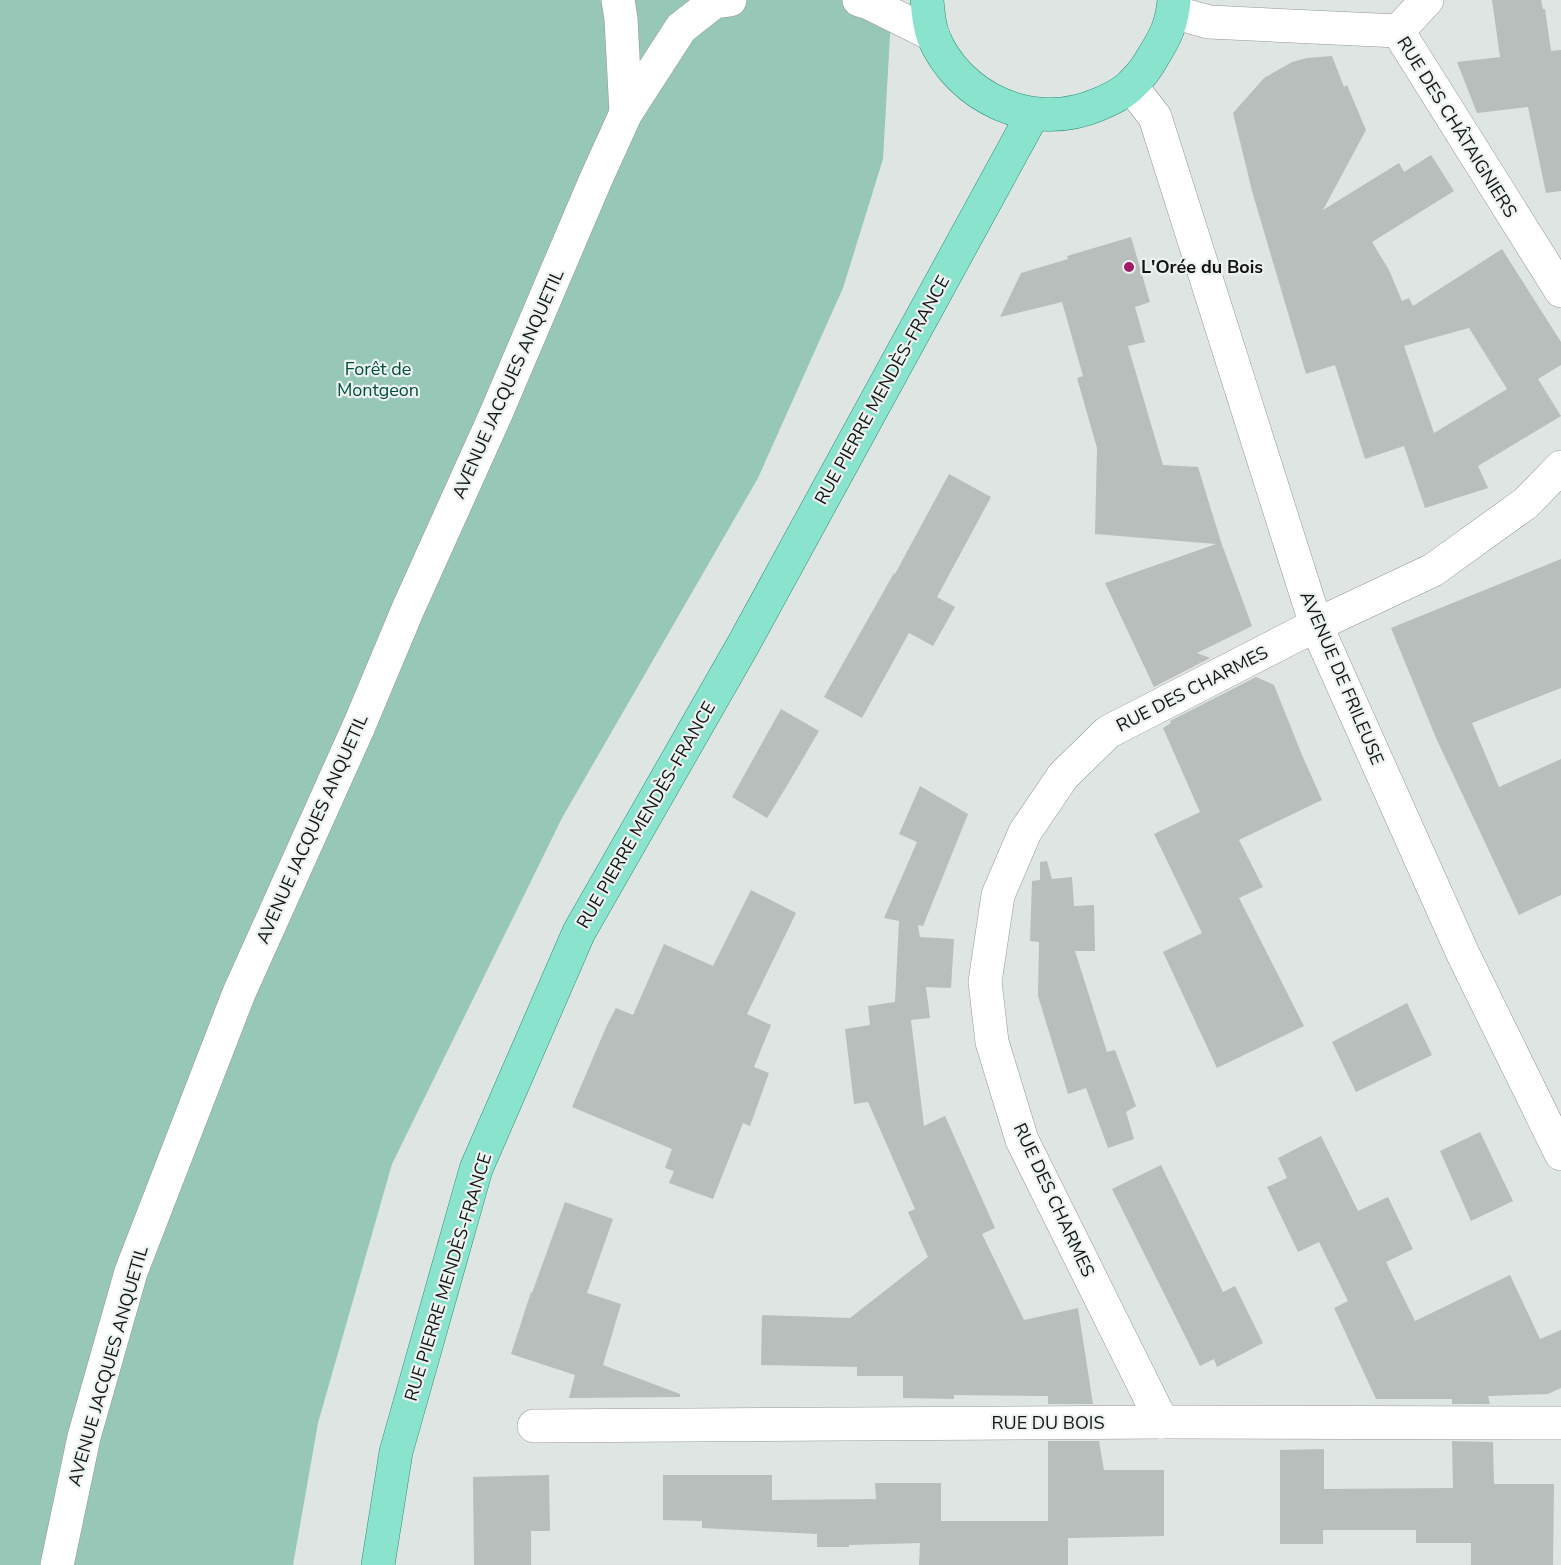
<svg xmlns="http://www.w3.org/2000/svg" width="1561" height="1565" viewBox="0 0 1561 1565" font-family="'Nunito Sans',sans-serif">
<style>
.green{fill:#97c7b7}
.building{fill:#b8bebc;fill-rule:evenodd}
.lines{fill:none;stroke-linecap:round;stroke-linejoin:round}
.minor-casing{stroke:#939997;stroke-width:34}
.major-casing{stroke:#2d8f77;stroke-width:34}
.minor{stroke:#fff;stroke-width:33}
.major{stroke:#89e3cd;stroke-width:33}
.poi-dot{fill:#a11b68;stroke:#ecf2f0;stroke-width:2}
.labels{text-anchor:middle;stroke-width:4.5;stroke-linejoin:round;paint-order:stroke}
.street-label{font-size:18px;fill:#131514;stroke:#ecf2f0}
.poi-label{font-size:18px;font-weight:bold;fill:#131514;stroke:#ecf2f0;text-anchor:start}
.park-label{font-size:18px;fill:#014f3e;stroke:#ecf2f0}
</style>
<rect width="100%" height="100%" fill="#dfe5e2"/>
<!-- green -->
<path class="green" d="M 0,0 L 892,0 L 883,159 L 843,288 L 758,478 L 562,818 L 392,1164 L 318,1423 L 293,1565 L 0,1565 Z"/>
<!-- building -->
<g class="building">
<path d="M 1492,0 L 1541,0 L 1543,9 L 1545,9 L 1551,51 L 1561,50 L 1561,191 L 1546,193 L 1528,107 L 1477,113 L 1457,62 L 1500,57 Z"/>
<path d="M 1332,56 L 1344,87 L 1347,85 L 1366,130 L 1323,210 L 1399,163 L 1404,172 L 1431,155 L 1454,191 L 1372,242 L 1389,270 L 1402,301 L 1409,298 L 1413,306 L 1502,249 L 1561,342 L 1561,365 L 1538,379 L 1561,416 L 1478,466 L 1488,488 L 1425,508 L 1404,446 L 1365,459 L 1335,365 L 1306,374 L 1252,191 L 1233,113 L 1264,78 L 1292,62 L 1307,58 ZM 1469,328 L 1507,389 L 1434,433 L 1404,346 Z"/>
<path d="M 1131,237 L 1150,302 L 1135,307 L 1145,342 L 1128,346 L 1163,465 L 1198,467 L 1221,542 L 1252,626 L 1197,653 L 1210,658 L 1154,687 L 1105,583 L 1216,544 L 1095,534 L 1097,448 L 1077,378 L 1083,376 L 1062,302 L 1000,317 L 1021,273 L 1068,259 L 1067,256 Z"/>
<path d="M 949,474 L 991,497 L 937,597 L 955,607 L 933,646 L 909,633 L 862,718 L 824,697 L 894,573 L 895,574 Z"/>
<path d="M 1561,559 L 1561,688 L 1472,723 L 1499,787 L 1561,759 L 1561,895 L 1519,915 L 1436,738 L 1391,628 Z"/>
<path d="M 1256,677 L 1274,685 L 1302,755 L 1322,800 L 1239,840 L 1263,887 L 1239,898 L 1304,1026 L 1217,1068 L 1163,952 L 1202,933 L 1154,834 L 1200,812 L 1163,728 L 1171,723 L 1170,721 Z"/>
<path d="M 781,709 L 819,731 L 788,784 L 767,818 L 732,797 Z"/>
<path d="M 920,786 L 968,814 L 923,926 L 918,925 L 920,937 L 954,939 L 951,988 L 926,987 L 930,1018 L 911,1020 L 924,1126 L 945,1116 L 995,1228 L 982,1234 L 1024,1320 L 1078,1308 L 1093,1404 L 1048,1404 L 1048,1396 L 954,1395 L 954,1399 L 903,1398 L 903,1376 L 857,1376 L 857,1367 L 761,1365 L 762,1315 L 850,1318 L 928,1257 L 908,1212 L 915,1209 L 868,1102 L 854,1104 L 845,1029 L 870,1025 L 868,1006 L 895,1002 L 899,921 L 884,918 L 917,842 L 899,834 Z"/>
<path d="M 1047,861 L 1052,879 L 1072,877 L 1074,906 L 1094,905 L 1095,951 L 1075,951 L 1107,1052 L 1115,1050 L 1136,1106 L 1126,1112 L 1134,1139 L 1108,1148 L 1086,1088 L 1068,1094 L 1038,996 L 1039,942 L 1030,941 L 1032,881 L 1040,880 L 1040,862 Z"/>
<path d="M 751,890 L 796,913 L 747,1014 L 771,1025 L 754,1067 L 769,1073 L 750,1126 L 743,1123 L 713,1199 L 669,1183 L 674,1171 L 665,1168 L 672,1149 L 572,1107 L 607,1025 L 616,1008 L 633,1015 L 664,944 L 713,966 Z"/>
<path d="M 1407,1003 L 1432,1055 L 1356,1092 L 1332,1042 Z"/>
<path d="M 1480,1132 L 1513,1201 L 1471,1221 L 1440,1151 Z"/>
<path d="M 1321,1136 L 1358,1211 L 1388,1197 L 1413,1249 L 1386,1262 L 1415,1321 L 1510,1275 L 1540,1339 L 1561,1330 L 1561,1388 L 1548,1394 L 1488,1396 L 1490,1404 L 1452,1404 L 1452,1399 L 1376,1399 L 1334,1308 L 1348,1301 L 1319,1242 L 1298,1252 L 1267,1187 L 1287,1178 L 1278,1158 Z"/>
<path d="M 1161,1165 L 1223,1292 L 1235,1286 L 1263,1343 L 1217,1367 L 1214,1359 L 1200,1366 L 1112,1189 Z"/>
<path d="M 565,1202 L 613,1219 L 587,1293 L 621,1304 L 603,1365 L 680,1394 L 680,1397 L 569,1398 L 575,1375 L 511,1354 L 531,1292 L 532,1293 Z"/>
<path d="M 1048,1441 L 1099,1441 L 1104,1470 L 1164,1470 L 1164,1536 L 1068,1538 L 1068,1565 L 919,1565 L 920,1543 L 849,1545 L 849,1547 L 817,1547 L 817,1534 L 702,1528 L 702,1521 L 663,1520 L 663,1475 L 772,1475 L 772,1500 L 876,1499 L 875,1483 L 941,1483 L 941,1521 L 1048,1521 Z"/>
<path d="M 1452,1441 L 1493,1442 L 1494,1484 L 1554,1484 L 1553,1565 L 1471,1565 L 1471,1543 L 1416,1543 L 1416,1530 L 1323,1530 L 1323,1544 L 1280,1544 L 1280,1450 L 1324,1449 L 1324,1489 L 1453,1488 Z"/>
<path d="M 549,1475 L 550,1531 L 531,1531 L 531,1565 L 474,1565 L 473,1477 Z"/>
</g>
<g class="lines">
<!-- minor casing -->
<g class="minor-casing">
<g id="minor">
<path d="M 618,0 L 621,19 L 626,113"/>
<path d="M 859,0 L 869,3 L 933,35"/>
<path d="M 1173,12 L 1209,22 L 1398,31"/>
<path d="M 1398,31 L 1561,291"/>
<path d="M 1398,31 L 1427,0"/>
<path d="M 1131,86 L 1155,117 L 1316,625 L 1463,954 L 1561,1154"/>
<path d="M 1162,1422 L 1022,1140 L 992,1042 L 985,982 L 998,895 L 1025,832 L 1063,776 L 1108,732 L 1316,625 L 1433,570 L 1526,503 L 1561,467"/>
<path d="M 534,1426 L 1162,1422 L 1561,1423"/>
<path d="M 57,1565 L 84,1437 L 131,1272 L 239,993 L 359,726 L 408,609 L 495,416 L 596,179 L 626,113 L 681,28 L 714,2 L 730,0"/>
</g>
</g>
<!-- major casing -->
<g class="major-casing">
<g id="major">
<path d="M 927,0 C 928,12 929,25 933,36 C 959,99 1033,132 1097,105 C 1109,100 1123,94 1132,84 C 1141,76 1148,66 1154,55 C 1166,36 1172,23 1174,0"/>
<path d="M 378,1565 L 396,1452 L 476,1169 L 579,932 L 743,645 L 1033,114"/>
</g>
</g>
<!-- minor -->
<use href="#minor" class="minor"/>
<!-- major -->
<use href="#major" class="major"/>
</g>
<!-- markers -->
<circle class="poi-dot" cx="1129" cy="267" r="6"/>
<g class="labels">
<!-- street labels -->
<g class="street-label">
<text transform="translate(1457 127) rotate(58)" y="6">RUE DES CHÂTAIGNIERS</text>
<text transform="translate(508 384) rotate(-66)" y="6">AVENUE JACQUES ANQUETIL</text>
<text transform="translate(882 390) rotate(-61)" y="6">RUE PIERRE MENDÈS-FRANCE</text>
<text transform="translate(1342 678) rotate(67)" y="6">AVENUE DE FRILEUSE</text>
<text transform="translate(1192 689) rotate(-27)" y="6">RUE DES CHARMES</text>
<text transform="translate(646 815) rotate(-60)" y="6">RUE PIERRE MENDÈS-FRANCE</text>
<text transform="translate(312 829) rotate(-66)" y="6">AVENUE JACQUES ANQUETIL</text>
<text transform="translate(1054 1200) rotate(65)" y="6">RUE DES CHARMES</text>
<text transform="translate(448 1277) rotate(-73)" y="6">RUE PIERRE MENDÈS-FRANCE</text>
<text transform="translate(108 1366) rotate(-74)" y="6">AVENUE JACQUES ANQUETIL</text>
<text x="1048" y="1429">RUE DU BOIS</text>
</g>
<!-- poi labels -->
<g class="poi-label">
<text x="1141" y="273">L'Orée du Bois</text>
</g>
<!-- park labels -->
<g class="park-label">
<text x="378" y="375">Forêt de<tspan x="378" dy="21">Montgeon</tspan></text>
</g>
</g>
</svg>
